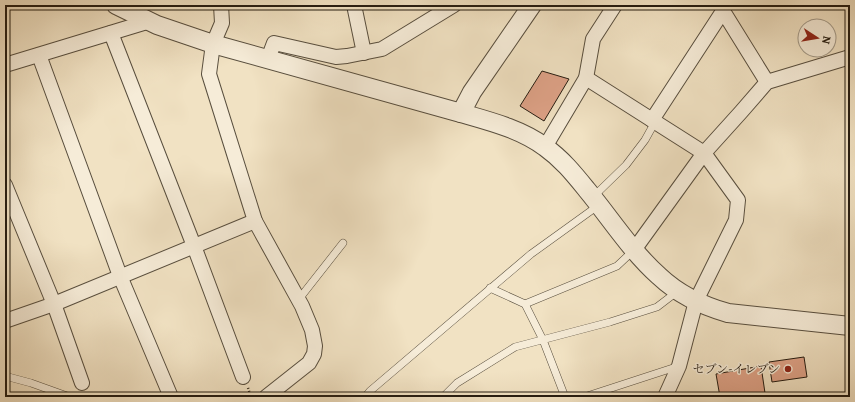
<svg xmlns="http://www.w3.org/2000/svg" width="855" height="402" viewBox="0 0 855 402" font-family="Alegreya,'Noto Serif JP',serif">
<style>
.building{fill:#dea287;stroke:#251c11}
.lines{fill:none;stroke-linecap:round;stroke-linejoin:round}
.service-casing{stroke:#584e3e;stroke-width:8}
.minor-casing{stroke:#584e3e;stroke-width:16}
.tertiary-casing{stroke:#584e3e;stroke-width:20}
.path{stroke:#251c11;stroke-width:2.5;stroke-dasharray:1 2;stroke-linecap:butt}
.service{stroke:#f6ecd8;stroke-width:7}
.minor{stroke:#f6ecd8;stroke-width:14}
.tertiary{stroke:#f6ecd8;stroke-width:18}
.poi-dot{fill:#8f2418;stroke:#f6ecd8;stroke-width:1.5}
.labels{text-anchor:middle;stroke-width:3;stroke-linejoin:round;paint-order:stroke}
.poi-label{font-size:12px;fill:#251c11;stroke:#f6ecd8;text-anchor:end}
</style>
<rect width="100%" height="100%" fill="#f1e2c3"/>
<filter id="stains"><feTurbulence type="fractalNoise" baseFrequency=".005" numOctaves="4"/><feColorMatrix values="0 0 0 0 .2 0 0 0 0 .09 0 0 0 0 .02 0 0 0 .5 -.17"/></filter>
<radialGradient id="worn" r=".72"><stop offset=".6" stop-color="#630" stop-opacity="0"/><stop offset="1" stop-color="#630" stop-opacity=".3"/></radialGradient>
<!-- building -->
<g class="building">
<path d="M 542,71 L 569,79 L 544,121 L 520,106 Z"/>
<path d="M 804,357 L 807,377 L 772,382 L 769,362 Z"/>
<path d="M 761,366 L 765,393 L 740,397 L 720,397 L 716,374 Z"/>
</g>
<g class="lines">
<!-- service casing -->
<g class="service-casing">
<g id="service">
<path d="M 593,197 L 626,165 L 645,140 L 655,122"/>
<path d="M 490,288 L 525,304 L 543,340 L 565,397"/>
<path d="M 299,299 L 343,243"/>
<path d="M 525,304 L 617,266 L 634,250"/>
<path d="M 5,376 L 31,383 L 70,397"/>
<path d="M 365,397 L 370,391 L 531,254 L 599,205"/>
<path d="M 443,397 L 457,383 L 515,347 L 610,322 L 657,307 L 678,291"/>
<path d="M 584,397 L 679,366"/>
</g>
</g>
<!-- minor casing -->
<g class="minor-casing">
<g id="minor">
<path d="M 221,5 L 222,23 L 213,44 L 209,74 L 255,221 L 302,306 L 312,330 L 315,346 L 314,354 L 309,363 L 266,397"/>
<path d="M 354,5 L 364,53"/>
<path d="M 725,5 L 723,11 L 767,82"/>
<path d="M 111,33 L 194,246 L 243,377"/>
<path d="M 39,55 L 120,276 L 171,397"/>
<path d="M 268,59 L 274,43 L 336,57 L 347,56 L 382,49 L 454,5"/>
<path d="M 5,65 L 150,21"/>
<path d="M 586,78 L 704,153 L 738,200 L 736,220 L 696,301 L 679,366 L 665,397"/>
<path d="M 652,120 L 723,11"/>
<path d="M 545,147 L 586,78 L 593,39 L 615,5"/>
<path d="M 5,185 L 54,304 L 82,383"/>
<path d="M 634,250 L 704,153 L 741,112 L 767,82 L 850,57"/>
<path d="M 5,321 L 54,304 L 255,221"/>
</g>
</g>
<!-- tertiary casing -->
<g class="tertiary-casing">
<g id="tertiary">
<path d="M 116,5 L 157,25 L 213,44 L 461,113 C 489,121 521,129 545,147 C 562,159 574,174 587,190 C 611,219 631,251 659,276 C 678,294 703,306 728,313 L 850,326"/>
<path d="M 461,113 L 472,92 L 532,5"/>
</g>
</g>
<!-- path -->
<path class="path" d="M 248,388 L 251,397"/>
<!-- service -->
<use href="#service" class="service"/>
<!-- minor -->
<use href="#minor" class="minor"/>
<!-- tertiary -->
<use href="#tertiary" class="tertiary"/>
</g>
<!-- markers -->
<circle class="poi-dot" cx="788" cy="369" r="4"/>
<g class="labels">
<!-- poi labels -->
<g class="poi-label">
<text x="780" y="373">セブン-イレブン</text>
</g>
</g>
<!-- margin -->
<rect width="855" height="402" fill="none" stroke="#f1e2c3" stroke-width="20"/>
<rect x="6" y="6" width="843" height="390" fill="none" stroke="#251c11" stroke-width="2"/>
<rect x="10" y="10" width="835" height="382" fill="none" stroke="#251c11"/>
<!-- north arrow -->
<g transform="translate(817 38) rotate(102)"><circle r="19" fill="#f6ecd8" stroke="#a29988"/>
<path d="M0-3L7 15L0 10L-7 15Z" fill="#8f2418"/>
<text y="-6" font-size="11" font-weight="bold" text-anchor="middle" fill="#251c11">N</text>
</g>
<rect width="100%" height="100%" filter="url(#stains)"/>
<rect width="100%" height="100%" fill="url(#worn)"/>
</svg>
